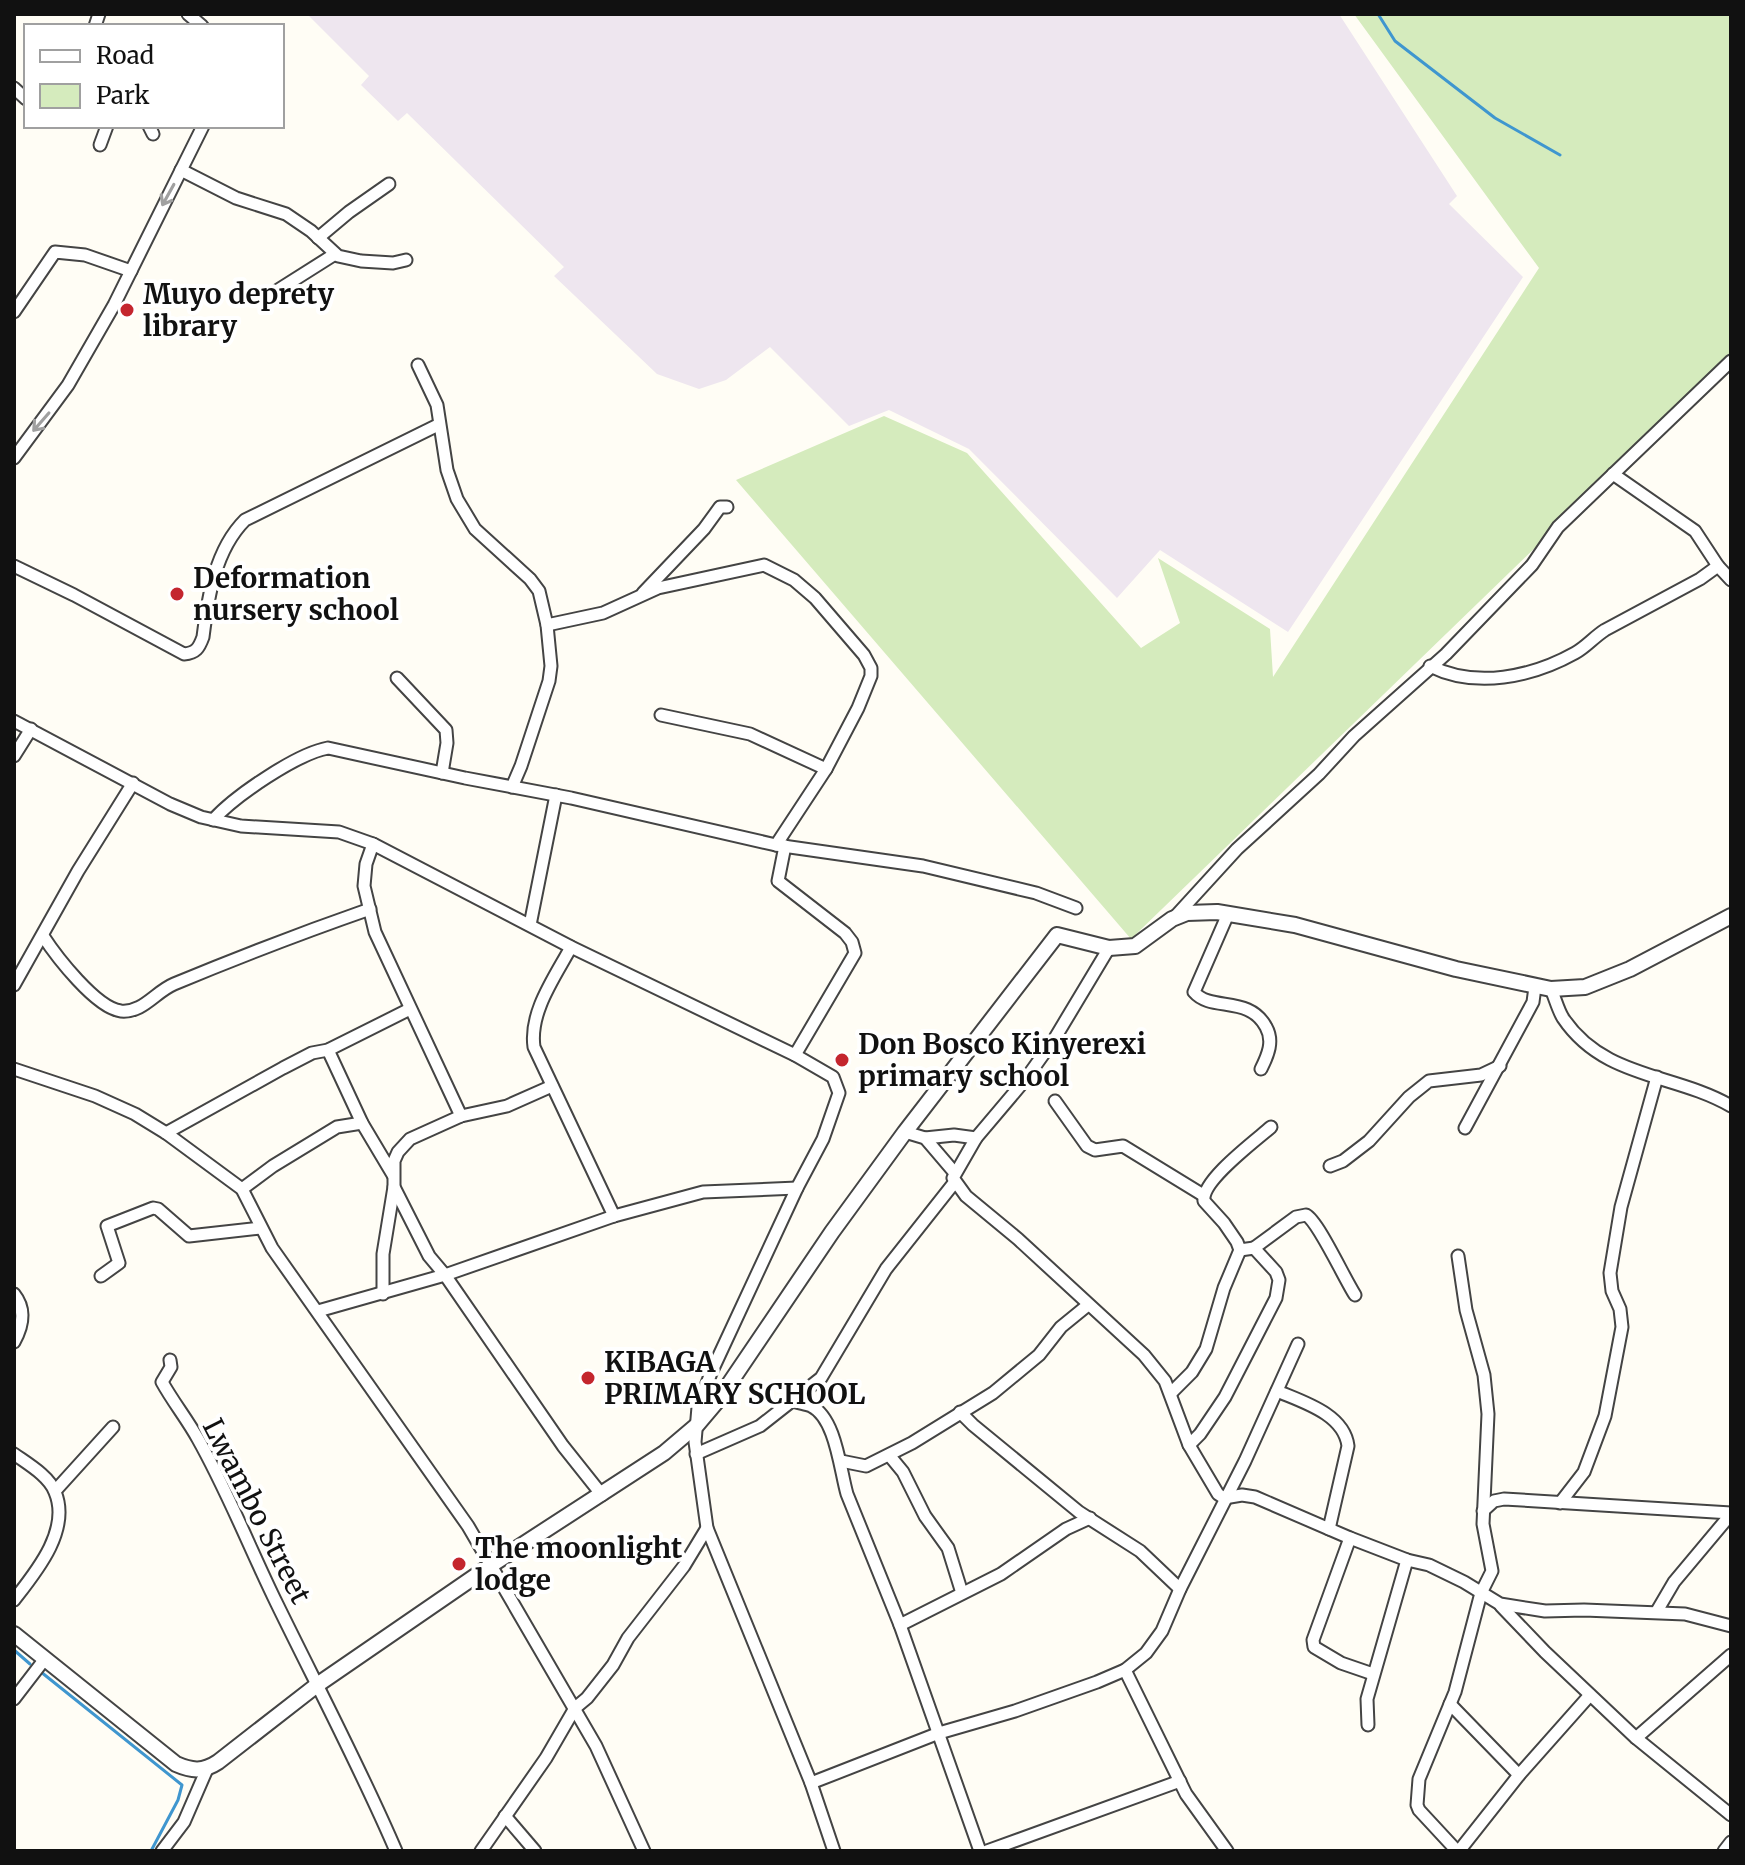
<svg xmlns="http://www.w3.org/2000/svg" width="1745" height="1865" viewBox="0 0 1745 1865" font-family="Merriweather,serif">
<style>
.industrial{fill:#eee6ef}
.green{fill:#d5ebbd}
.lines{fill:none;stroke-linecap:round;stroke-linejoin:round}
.stream{stroke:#3f96cf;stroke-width:3}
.minor-casing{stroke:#444;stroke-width:15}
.tertiary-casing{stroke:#444;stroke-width:18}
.minor{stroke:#fff;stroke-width:11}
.tertiary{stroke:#fff;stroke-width:14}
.oneway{stroke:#a0a0a0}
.poi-dot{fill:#c4262e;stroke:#fff;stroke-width:3}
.labels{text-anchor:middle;stroke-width:8;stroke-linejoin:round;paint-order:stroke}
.poi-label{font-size:28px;font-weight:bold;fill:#111;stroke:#fff;text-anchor:start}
.street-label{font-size:28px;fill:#111;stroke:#fff}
</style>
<rect width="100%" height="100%" fill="#fffdf5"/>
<!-- industrial -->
<path class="industrial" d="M 307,14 L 1339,14 L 1457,196 L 1449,204 L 1523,277 L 1288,632 L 1160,550 L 1117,598 L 969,449 L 889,410 L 849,426 L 770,347 L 726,380 L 699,389 L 657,374 L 554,276 L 564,267 L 407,113 L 398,121 L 361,85 L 369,76 Z"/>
<!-- green -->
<path class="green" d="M 1354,14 L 1731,14 L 1731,358 L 1131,939 L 736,480 L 884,416 L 967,453 L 1141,648 L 1180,623 L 1158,558 L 1270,629 L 1273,677 L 1539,268 Z"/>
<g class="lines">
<!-- stream -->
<g class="stream">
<path d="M 1378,14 L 1395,41 L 1495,118 L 1560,155"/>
<path d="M 14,1650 L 30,1664"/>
<path d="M 41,1672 L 182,1785 L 178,1800 L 151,1851"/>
</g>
<!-- minor casing -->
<g class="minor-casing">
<g id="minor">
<path d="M 188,14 L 202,26"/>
<path d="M 95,26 L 99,14"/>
<path d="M 14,88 L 26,99"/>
<path d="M 149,126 L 153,134"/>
<path d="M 100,145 L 107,126"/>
<path d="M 181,170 L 236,198 L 286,214 L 311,231 L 338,256 L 361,261 L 393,263 L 406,260"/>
<path d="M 318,238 L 349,212 L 389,184"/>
<path d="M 267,297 L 335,254"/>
<path d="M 14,312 L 55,252 L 85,255 L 131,271"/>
<path d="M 418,365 L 437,405 L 447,470 L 457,499 L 475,529 L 530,579 L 539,591 L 547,625 L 551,666 L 549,681 L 521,766 L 512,787"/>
<path d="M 14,458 L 68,385 L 114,305 L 203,126"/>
<path d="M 1613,474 L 1695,531 L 1718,566 L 1731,580"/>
<path d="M 14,566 L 74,595 L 184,654 C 196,653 199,648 203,637 C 208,597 215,550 245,520 L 438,425"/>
<path d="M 643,593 L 704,529 L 720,507 L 727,507"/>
<path d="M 547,625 L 603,613 L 658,588 L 764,565 L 794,580 L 815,598 L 864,655 L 871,668 L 871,676 L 858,708 L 826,769 L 776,845"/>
<path d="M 1430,666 C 1476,689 1532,677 1575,653 C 1586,647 1594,637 1605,630 L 1700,579 L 1718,566"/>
<path d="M 397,678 L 446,730 L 447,743 L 442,773"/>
<path d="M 661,715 L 750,734 L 826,769"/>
<path d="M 14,721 L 170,804 L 201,817 L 241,826 L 339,832 L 373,844 L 571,947 L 795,1055 L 833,1077 L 839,1093 L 823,1139 L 797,1188 L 711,1373 L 698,1407 L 695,1442 L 707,1528 L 811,1783 L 834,1851"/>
<path d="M 14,756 L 31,729"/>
<path d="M 213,820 C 235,796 296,754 328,748 L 465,778 L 571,798 L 776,845 L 923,866 L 1036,893 L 1076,908"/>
<path d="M 373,844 L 366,864 L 364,886 L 375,932 L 461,1116"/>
<path d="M 785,846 L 778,881 L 845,933 L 852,942 L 855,953 L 795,1055"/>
<path d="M 1228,914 L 1194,992 C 1211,1012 1249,995 1266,1027 C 1274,1041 1268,1055 1261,1069"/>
<path d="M 1173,919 L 1237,849 L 1319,774 L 1354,736 L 1446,654 L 1532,565 L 1558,527 L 1731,361"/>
<path d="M 530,925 L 556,795"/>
<path d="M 43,936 C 56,956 96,1008 121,1011 C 143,1013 155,992 174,984 C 239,957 304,932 370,909"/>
<path d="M 571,947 C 555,977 529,1012 534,1047 L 614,1216"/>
<path d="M 1109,948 L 1055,1038 L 1025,1080 L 976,1138 L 953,1178 L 966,1196 L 1018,1239 L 1144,1355 L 1165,1381 L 1189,1445 L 1218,1494 L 1224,1498 L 1242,1495 L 1255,1497 L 1350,1538 L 1407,1560 L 1429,1565 L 1464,1582 L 1500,1604 L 1545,1611 L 1584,1610 L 1685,1614 L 1731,1626"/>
<path d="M 14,985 L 78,871 L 133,783"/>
<path d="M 1551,989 C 1555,998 1558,1010 1563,1018 C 1604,1079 1674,1073 1731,1106"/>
<path d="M 328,1050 L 362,1123 L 393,1175"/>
<path d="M 14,1069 L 95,1096 L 135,1114 L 166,1133 L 242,1189 L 272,1248 L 468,1526 L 596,1746 L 644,1851"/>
<path d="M 552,1086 L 507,1106 L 461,1116 L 410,1139 L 398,1152 L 394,1161 L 394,1187 L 429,1256 L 445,1275 L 563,1446 L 602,1495"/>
<path d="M 1055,1101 L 1087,1146 L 1095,1150 L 1123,1146 L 1203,1195"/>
<path d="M 1465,1128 L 1533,1002 L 1535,987"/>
<path d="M 905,1132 L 925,1138 L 954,1172"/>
<path d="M 166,1133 L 283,1068 L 312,1053 L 328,1050 L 410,1009"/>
<path d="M 925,1138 L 954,1135 L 976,1138"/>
<path d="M 1330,1166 L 1343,1161 L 1369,1141 L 1409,1097 L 1429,1081 L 1481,1075 L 1500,1066"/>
<path d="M 242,1189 L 273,1166 L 337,1127 L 362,1123"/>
<path d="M 1254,1248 L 1296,1217 L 1306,1215 C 1318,1221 1344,1278 1355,1295"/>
<path d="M 101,1276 L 119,1263 L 107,1226 L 153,1208 L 158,1209 L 189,1236 L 260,1228"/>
<path d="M 14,1294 C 26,1309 23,1326 14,1342"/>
<path d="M 383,1294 L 383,1254 L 394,1187"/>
<path d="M 318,1311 L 445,1275 L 614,1216 L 703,1192 L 797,1188"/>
<path d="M 170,1360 L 171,1367 L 162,1382 C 173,1402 187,1419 198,1439 C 228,1492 250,1549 277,1604 C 317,1686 360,1767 396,1851"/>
<path d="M 1277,1391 C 1303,1402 1344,1414 1348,1446 L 1329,1529"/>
<path d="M 1171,1393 L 1192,1372 L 1206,1349 L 1224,1288 L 1240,1250 L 1237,1242 L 1224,1223 L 1204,1201 C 1201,1181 1255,1141 1271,1127"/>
<path d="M 793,1401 C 798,1403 806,1404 811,1406 C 836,1418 840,1470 847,1494 L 900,1625 L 980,1851"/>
<path d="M 960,1412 L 973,1425 L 1079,1512 L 1140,1551 L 1180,1589"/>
<path d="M 1189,1445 L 1200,1434 L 1225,1397 L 1276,1298 L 1279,1280 L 1276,1272 L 1254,1248 L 1240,1250"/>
<path d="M 14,1454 C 28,1464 49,1476 55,1492 C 71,1530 36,1572 14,1600"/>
<path d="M 696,1454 L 760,1426 L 821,1378 L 886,1269 L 954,1183"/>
<path d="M 889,1455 L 903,1472 L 925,1516 L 948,1548 L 962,1593"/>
<path d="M 841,1461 L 866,1466 L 912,1443 L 993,1393 L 1039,1355 L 1061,1327 L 1088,1305"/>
<path d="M 55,1491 L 113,1427"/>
<path d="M 1560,1503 L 1584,1472 L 1605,1416 L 1622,1327 L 1620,1309 L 1612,1291 L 1610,1273 L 1621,1207 L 1657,1077"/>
<path d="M 1483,1511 L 1494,1501 L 1504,1499 L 1731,1513"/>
<path d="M 1350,1538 L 1313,1640 L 1314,1647 L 1341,1663 L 1373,1674"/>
<path d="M 1501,1606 L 1545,1652 L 1636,1738 L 1731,1815"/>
<path d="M 1657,1611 L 1674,1582 L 1731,1514"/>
<path d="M 900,1625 L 1001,1574 L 1066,1529 L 1090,1518"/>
<path d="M 1125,1670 L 1186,1794 L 1227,1851"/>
<path d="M 14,1699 L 44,1660"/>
<path d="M 1450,1704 L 1519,1775"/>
<path d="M 1368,1725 L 1367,1699 L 1407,1560"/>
<path d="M 1636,1738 L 1731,1655"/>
<path d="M 811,1783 L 939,1733 L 1015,1711 L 1097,1682 L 1125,1670 L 1146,1653 L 1162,1631 L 1180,1589 L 1245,1461 L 1298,1344"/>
<path d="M 505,1816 L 535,1851"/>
<path d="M 162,1851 L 184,1822 L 207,1769"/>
<path d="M 481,1851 L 546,1758 L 575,1708 L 587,1698 L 613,1665 L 628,1638 L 684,1566 L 707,1528"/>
<path d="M 987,1851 L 1180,1781"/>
<path d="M 1457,1851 L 1419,1810 L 1417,1805 L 1419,1779 L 1455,1692 L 1481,1593 L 1492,1571 L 1483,1524 L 1488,1414 L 1484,1375 L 1466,1310 L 1458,1256"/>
<path d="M 1459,1851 L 1519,1775 L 1590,1695"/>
<path d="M 1724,1851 L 1731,1842"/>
</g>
</g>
<!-- tertiary casing -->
<g class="tertiary-casing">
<path id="tertiary" d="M 14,1634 L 176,1764 C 192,1771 203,1772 218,1762 L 317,1685 L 493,1564 L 664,1453 L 697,1425 L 719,1399 L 832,1232 L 905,1132 L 1057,935 L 1109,948 L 1135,946 L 1172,919 L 1187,913 L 1217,912 L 1295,925 L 1456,969 L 1551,989 L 1585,987 L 1630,969 L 1731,916"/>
</g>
<!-- minor -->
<use href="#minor" class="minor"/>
<!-- tertiary -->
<use href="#tertiary" class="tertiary"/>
</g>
<!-- one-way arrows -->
<defs><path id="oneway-shaft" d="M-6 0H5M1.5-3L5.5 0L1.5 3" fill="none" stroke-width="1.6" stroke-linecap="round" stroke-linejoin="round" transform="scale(2)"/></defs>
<g class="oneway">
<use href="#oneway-shaft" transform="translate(168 195) rotate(119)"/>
<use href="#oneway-shaft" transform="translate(41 422) rotate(131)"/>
</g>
<!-- markers -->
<g class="poi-dot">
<circle cx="127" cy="310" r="8"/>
<circle cx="177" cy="594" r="8"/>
<circle cx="842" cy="1060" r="8"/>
<circle cx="588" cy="1378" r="8"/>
<circle cx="459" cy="1564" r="8"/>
</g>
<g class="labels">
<!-- poi labels -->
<g class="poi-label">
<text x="143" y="304">Muyo deprety<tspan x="143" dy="32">library</tspan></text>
<text x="193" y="588">Deformation<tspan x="193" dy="32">nursery school</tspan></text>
<text x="858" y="1054">Don Bosco Kinyerexi<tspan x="858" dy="32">primary school</tspan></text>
<text x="604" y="1372">KIBAGA<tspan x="604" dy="32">PRIMARY SCHOOL</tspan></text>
<text x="475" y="1558">The moonlight<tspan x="475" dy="32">lodge</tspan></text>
</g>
<!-- street labels -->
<g class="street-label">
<text transform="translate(257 1511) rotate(63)" y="10">Lwambo Street</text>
</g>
</g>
<!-- border -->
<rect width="1745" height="1865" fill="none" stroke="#111111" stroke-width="32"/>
<!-- legend -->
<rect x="24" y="24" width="260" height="104" fill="#ffffff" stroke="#a0a0a0" stroke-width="2"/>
<rect x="40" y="50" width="40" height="12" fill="#ffffff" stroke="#a0a0a0" stroke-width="2"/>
<text x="96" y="64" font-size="24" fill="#111111">Road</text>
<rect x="40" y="84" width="40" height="24" fill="#d5ebbd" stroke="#a0a0a0" stroke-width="2"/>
<text x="96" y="104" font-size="24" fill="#111111">Park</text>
</svg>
